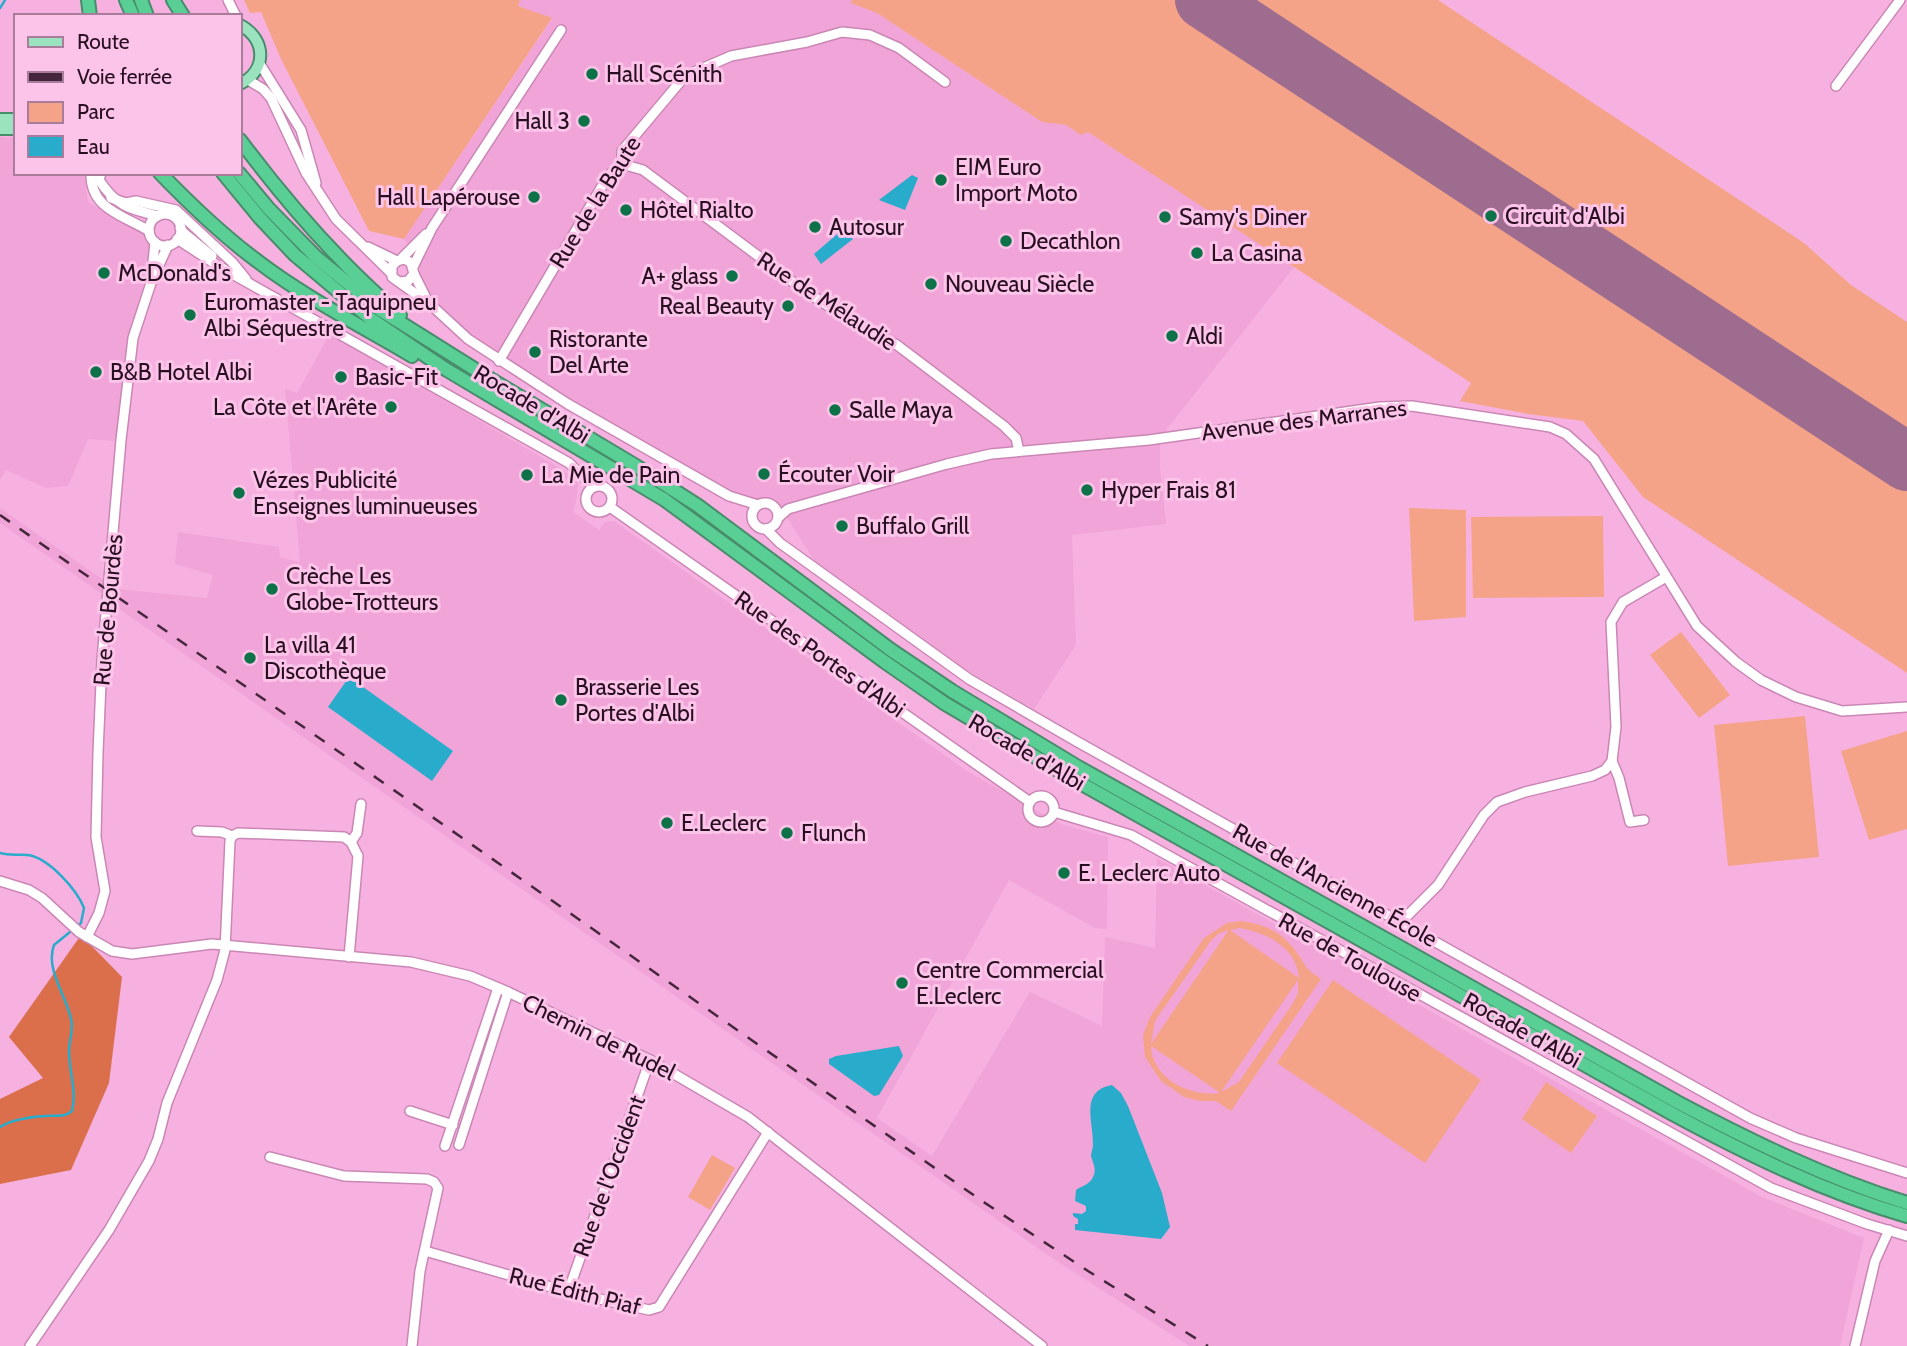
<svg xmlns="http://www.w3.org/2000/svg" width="1907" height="1346" viewBox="0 0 1907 1346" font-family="Cabin,sans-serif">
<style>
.built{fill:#f0a4d8}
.green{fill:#f5a388;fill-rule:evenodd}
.forest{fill:#db6f4b}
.water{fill:#29abcb}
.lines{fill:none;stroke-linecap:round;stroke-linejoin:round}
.stream{stroke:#29abcb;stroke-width:2.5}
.runway{stroke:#9e6c8e;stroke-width:58}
.minor-casing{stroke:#ca87b5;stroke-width:12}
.major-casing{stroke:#488c6c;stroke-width:14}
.highway-casing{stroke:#488c6c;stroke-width:16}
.minor{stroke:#fff;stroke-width:9}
.major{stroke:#9be2bf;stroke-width:10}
.highway{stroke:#59cf95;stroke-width:12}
.rail{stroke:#45263c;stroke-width:2.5;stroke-dasharray:12 12;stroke-linecap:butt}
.poi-dot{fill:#0e7249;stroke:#fdc4ea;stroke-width:2.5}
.labels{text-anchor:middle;stroke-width:6;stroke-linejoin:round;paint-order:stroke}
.poi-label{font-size:23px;fill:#280f21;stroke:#fdc4ea;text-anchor:start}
.street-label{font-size:23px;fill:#280f21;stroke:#fdc4ea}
</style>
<rect width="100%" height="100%" fill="#f7b1e1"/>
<!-- built -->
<g class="built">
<path d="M 520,0 L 852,0 L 852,3 L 877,13 L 1042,122 L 1066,125 L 1081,135 L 1088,132 L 1294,267 L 1160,438 L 1160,468 L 1166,524 L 1072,535 L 1076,645 L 1034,709 L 948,659 L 817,565 L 786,516 L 748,500 L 697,474 L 575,404 L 459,327 L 436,306 L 420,283 L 420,263 L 404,239 L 552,19 L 518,6 Z"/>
<path d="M 0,137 L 16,138 L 16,173 L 84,173 L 88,202 L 167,245 L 139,337 L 115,441 L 88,439 L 68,486 L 46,488 L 6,470 L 0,480 Z"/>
<path d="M 330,333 L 563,470 L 578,481 L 577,498 L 573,512 L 599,530 L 605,522 L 614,521 L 967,771 L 1061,824 L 1108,837 L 1107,929 L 1095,928 L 1009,880 L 877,1118 L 932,1156 L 1030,992 L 1102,1026 L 1105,937 L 1155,948 L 1157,858 L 1762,1197 L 1864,1238 L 1840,1346 L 1189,1346 L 1052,1258 L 115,606 L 117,589 L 207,598 L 213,575 L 175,564 L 178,532 L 279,547 L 280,557 L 300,562 L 285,389 L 297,393 Z"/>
<path d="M 0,508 L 105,581 L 102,594 L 0,523 Z"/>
</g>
<!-- green -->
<g class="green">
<path d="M 244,0 L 520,0 L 518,6 L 552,18 L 404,239 L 369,231 L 281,59 L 261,12 L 250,13 Z"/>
<path d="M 852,0 L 1438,0 L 1804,243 L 1851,285 L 1907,322 L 1907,438 L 1740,329 L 1719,362 L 1907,487 L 1907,673 L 1643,497 L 1583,421 L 1528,414 L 1460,401 L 1471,383 L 1088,132 L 1081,135 L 1066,125 L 1042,122 L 877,13 L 851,3 Z"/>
<path d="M 1409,508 L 1466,510 L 1466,617 L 1414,621 Z"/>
<path d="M 1603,516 L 1604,597 L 1473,598 L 1471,517 Z"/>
<path d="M 1681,632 L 1730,695 L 1699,718 L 1650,655 Z"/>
<path d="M 1805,716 L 1819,857 L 1728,866 L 1714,725 Z"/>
<path d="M 1907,731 L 1907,829 L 1869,840 L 1841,751 Z"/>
<path d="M 1241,921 C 1263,924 1281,931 1295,950 C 1307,966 1303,967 1321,979 L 1231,1111 L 1216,1101 L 1200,1101 L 1184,1097 L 1161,1081 L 1145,1057 L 1143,1035 L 1150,1017 L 1204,938 L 1227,923 ZM 1240,928 C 1267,933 1296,947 1299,978 L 1230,930 ZM 1228,930 L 1228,931 L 1151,1044 L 1155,1021 L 1210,942 L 1218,934 ZM 1298,980 L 1298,993 L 1293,1003 L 1239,1082 L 1221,1092 ZM 1151,1046 L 1219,1092 L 1219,1093 C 1191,1097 1152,1079 1151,1046 Z"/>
<path d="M 1333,980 L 1481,1080 L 1425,1163 L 1277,1063 Z"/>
<path d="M 1546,1082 L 1597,1116 L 1571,1153 L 1522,1119 Z"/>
<path d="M 712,1155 L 735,1168 L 710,1210 L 688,1197 Z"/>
</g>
<!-- forest -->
<path class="forest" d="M 81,935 L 122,977 L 109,1083 L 71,1170 L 0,1184 L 0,1099 L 43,1078 L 9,1037 Z"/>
<!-- water -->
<g class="water">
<path d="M 912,175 L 918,178 L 905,210 L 879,200 Z"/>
<path d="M 842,230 L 853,239 L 821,264 L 814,254 Z"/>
<path d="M 349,677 L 453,751 L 432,781 L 328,707 Z"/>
<path d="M 899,1046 L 903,1056 L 879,1095 L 874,1096 L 829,1064 L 829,1059 L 836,1056 Z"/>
<path d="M 1112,1085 L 1121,1093 L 1128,1106 L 1162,1193 L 1170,1227 L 1161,1239 L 1075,1230 L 1075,1224 L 1078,1224 L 1078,1219 L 1073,1216 L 1073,1213 L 1082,1214 L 1086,1211 L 1086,1206 L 1075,1201 L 1076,1190 C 1082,1186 1090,1184 1093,1177 C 1097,1169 1093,1164 1091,1156 C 1091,1152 1093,1149 1093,1145 C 1094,1122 1079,1091 1112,1085 Z"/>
</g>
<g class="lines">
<!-- stream -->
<g class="stream">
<path d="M 0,8 L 5,0"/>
<path d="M 0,853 C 10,856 18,854 28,855 C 49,858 77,890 84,908 L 81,923 L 54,945 C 45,969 66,995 71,1019 C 74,1030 69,1040 69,1051 C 69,1072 77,1090 72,1111 C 64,1118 56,1115 45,1116 C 29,1117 13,1119 0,1127"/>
</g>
<!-- runway -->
<path class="runway" d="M 1204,0 L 1907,462"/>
<!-- minor casing -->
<g class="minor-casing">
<g id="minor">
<path d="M 228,0 L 236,16"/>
<path d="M 260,64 L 301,130 L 316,183"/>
<path d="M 248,80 L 263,89 L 271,98 L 306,173 L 336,219 L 391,273"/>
<path d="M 1836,86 L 1900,0"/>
<path d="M 622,164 L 643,170 L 805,291 L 842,315 L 897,345 L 1004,426 L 1016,438 L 1019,451"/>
<path d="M 622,164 L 622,151 L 685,76 L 731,56 L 807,42 L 842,32 L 870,35 L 899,48 L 945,82"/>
<path d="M 91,173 C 90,209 123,215 149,231"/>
<path d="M 101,173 L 99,180 C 116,206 129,209 158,216"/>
<path d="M 111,198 L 126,203 L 136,201 L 176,210 L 233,263 L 246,279"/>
<circle cx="165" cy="230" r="16"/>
<path d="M 180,228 L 184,233 L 212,256"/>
<path d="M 177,239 L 220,267 L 569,463 L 594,487"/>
<path d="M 155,242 L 151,283 L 168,245"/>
<path d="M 368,247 L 397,261"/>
<path d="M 401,259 L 426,234"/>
<path d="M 413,267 L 432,228 L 561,30"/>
<path d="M 414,274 L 427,300"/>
<path d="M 400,282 L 408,281 L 414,274 L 411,263 L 405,259 L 397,261 L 392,266 L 392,277 L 430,304 L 468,339 L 568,404 L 729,496 L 758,505"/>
<path d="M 499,361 L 608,176 L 622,164"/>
<circle cx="599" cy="499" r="13"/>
<circle cx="765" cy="516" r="13"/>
<path d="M 610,507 L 1030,802"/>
<path d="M 778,518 L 788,509 L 809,503 L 947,464 L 991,454 L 1149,440 L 1380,407 L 1412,406 L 1550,427 L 1566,434 L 1594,459 L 1697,626 L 1736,662 L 1761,680 L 1796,697 L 1842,711 L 1907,707"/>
<path d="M 766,529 L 780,543 L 969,679 L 1076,741 L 1750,1118 L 1796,1138 L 1907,1173"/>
<path d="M 1612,761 L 1619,778 L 1630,822 L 1644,820"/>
<circle cx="1041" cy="809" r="13"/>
<path d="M 1054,812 L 1131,835 L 1771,1188 L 1867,1224 L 1907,1236"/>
<path d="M 197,831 L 222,832 L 232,836"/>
<path d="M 351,842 L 357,833 L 361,804"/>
<path d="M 0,881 L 29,890 L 42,898 L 79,932 L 112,951 L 132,954 L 212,944 L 411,962 L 470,976 L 508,992 L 650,1060 L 748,1117 L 1042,1346"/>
<path d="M 1401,922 L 1438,885 L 1484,815 L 1497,802 L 1525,792 L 1592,776 L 1605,770 L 1612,761 L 1616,727 L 1611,622 L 1623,602 L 1666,577"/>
<path d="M 87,937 L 99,913 L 105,891 L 96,837 L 98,753 L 102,660 L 121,440 L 133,338 L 151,283"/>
<path d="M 410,1111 L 453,1125"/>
<path d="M 459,1145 L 508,992"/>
<path d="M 445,1146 L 498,988"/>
<path d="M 270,1157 L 344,1176 L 427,1179 L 434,1182 L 438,1188 L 420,1271 L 412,1346"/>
<path d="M 425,1251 L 568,1292 L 649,1310 L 659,1307 L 768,1132"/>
<path d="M 568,1292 L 650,1060"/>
<path d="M 30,1346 L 109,1230 L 149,1161 L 158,1139 L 167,1103 L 217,980 L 225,950 L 230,841 L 232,836 L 238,833 L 344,837 L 351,842 L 358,856 L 349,957"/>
<path d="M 1855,1346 L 1875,1261 L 1889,1230"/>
</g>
</g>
<!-- major casing -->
<g class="major-casing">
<g id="major">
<path d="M 240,25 C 267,39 267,71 240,84"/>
<path d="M 0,119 L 16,119"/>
<path d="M 0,129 L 16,129"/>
</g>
</g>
<!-- highway casing -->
<g class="highway-casing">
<g id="highway">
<path d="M 88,0 L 90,16"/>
<path d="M 126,0 L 133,16"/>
<path d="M 141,0 L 147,16"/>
<path d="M 173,0 L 183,16"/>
<path d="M 240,140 C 287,203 340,264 400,315"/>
<path d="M 160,173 C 190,204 221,234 256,260 C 304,297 360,325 412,356"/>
<path d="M 223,173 L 260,218 L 295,255 L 371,319 L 447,370 L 665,500 L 885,662 L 944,703 L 1073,779 L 1671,1113 C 1747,1154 1824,1192 1907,1216"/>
<path d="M 239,173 L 269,209 L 316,257 L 382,311 L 492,380 L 636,466 L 697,505 L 891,650 L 952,691 L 1078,767 L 1677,1102 C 1751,1141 1826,1178 1907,1203"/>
</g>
</g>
<!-- minor -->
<use href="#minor" class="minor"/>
<!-- major -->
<use href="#major" class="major"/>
<!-- highway -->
<use href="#highway" class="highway"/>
<!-- rail -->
<path class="rail" d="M 0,515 L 982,1201 L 1088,1271 L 1208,1346"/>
</g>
<!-- markers -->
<g class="poi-dot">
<circle cx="592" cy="74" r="7"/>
<circle cx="584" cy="121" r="7"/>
<circle cx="941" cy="180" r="7"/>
<circle cx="534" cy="197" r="7"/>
<circle cx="626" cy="210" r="7"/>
<circle cx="1491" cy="216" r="7"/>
<circle cx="1165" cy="217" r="7"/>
<circle cx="815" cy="227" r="7"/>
<circle cx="1006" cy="241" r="7"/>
<circle cx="1197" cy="253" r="7"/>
<circle cx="104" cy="273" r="7"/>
<circle cx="732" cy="276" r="7"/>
<circle cx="931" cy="284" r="7"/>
<circle cx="788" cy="306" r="7"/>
<circle cx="190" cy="315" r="7"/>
<circle cx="1172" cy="336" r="7"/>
<circle cx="535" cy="352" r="7"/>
<circle cx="96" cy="372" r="7"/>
<circle cx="341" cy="377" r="7"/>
<circle cx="391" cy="407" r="7"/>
<circle cx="835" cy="410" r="7"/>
<circle cx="764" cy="474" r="7"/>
<circle cx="527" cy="475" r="7"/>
<circle cx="1087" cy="490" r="7"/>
<circle cx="239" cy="493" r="7"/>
<circle cx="842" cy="526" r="7"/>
<circle cx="272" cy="589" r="7"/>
<circle cx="250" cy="658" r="7"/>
<circle cx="561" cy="700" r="7"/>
<circle cx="667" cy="823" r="7"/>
<circle cx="787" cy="833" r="7"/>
<circle cx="1064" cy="873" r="7"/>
<circle cx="902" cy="983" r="7"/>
</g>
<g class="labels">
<!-- poi labels -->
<g class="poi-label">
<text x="606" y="82">Hall Scénith</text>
<text x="570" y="129" text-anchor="end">Hall 3</text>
<text x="955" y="175">EIM Euro<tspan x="955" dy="26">Import Moto</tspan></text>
<text x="520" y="205" text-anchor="end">Hall Lapérouse</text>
<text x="640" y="218">Hôtel Rialto</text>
<text x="1505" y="224">Circuit d'Albi</text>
<text x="1179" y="225">Samy's Diner</text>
<text x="829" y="235">Autosur</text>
<text x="1020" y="249">Decathlon</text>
<text x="1211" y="261">La Casina</text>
<text x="118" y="281">McDonald's</text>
<text x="718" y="284" text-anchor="end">A+ glass</text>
<text x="945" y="292">Nouveau Siècle</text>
<text x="204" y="310">Euromaster - Taquipneu<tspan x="204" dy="26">Albi Séquestre</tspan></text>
<text x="774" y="314" text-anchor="end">Real Beauty</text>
<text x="1186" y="344">Aldi</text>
<text x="549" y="347">Ristorante<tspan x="549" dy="26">Del Arte</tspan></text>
<text x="110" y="380">B&amp;B Hotel Albi</text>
<text x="355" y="385">Basic-Fit</text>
<text x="377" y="415" text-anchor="end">La Côte et l'Arête</text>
<text x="849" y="418">Salle Maya</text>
<text x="778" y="482">Écouter Voir</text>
<text x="541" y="483">La Mie de Pain</text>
<text x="253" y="488">Vézes Publicité<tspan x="253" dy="26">Enseignes luminueuses</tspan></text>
<text x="1101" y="498">Hyper Frais 81</text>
<text x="856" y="534">Buffalo Grill</text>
<text x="286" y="584">Crèche Les<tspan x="286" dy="26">Globe-Trotteurs</tspan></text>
<text x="264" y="653">La villa 41<tspan x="264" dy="26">Discothèque</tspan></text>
<text x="575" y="695">Brasserie Les<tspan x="575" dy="26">Portes d'Albi</tspan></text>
<text x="681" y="831">E.Leclerc</text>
<text x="801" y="841">Flunch</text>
<text x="1078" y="881">E. Leclerc Auto</text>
<text x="916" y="978">Centre Commercial<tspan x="916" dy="26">E.Leclerc</tspan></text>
</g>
<!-- street labels -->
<g class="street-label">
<text transform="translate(595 202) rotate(-58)" y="8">Rue de la Baute</text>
<text transform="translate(827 301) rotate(33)" y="8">Rue de Mélaudie</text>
<text transform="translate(532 404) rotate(31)" y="8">Rocade d'Albi</text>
<text transform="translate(1304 420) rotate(-7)" y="8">Avenue des Marranes</text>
<text transform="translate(108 610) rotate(-85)" y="8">Rue de Bourdès</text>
<text transform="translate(820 654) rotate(35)" y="8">Rue des Portes d'Albi</text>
<text transform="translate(1027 752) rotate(30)" y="8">Rocade d'Albi</text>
<text transform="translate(1335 885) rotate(29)" y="8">Rue de l’Ancienne École</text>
<text transform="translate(1350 957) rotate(29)" y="8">Rue de Toulouse</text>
<text transform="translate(1522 1030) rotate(29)" y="8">Rocade d'Albi</text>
<text transform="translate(599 1037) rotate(26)" y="8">Chemin de Rudel</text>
<text transform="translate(609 1176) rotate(-70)" y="8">Rue de l'Occident</text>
<text transform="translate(575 1291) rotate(14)" y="8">Rue Édith Piaf</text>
</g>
</g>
<!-- legend -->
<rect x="14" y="14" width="228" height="161" fill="#fdc4ea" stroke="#a87c9a" stroke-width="2"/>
<rect x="28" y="37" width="35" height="10" fill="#9be2bf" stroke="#a87c9a" stroke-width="2"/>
<text x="77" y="49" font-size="21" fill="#280f21">Route</text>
<rect x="28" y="72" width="35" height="10" fill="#45263c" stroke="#a87c9a" stroke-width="2"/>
<text x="77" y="84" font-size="21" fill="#280f21">Voie ferrée</text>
<rect x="28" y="102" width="35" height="21" fill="#f5a388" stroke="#a87c9a" stroke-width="2"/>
<text x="77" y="119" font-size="21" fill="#280f21">Parc</text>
<rect x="28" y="136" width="35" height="21" fill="#29abcb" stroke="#a87c9a" stroke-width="2"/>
<text x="77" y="154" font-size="21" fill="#280f21">Eau</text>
</svg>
